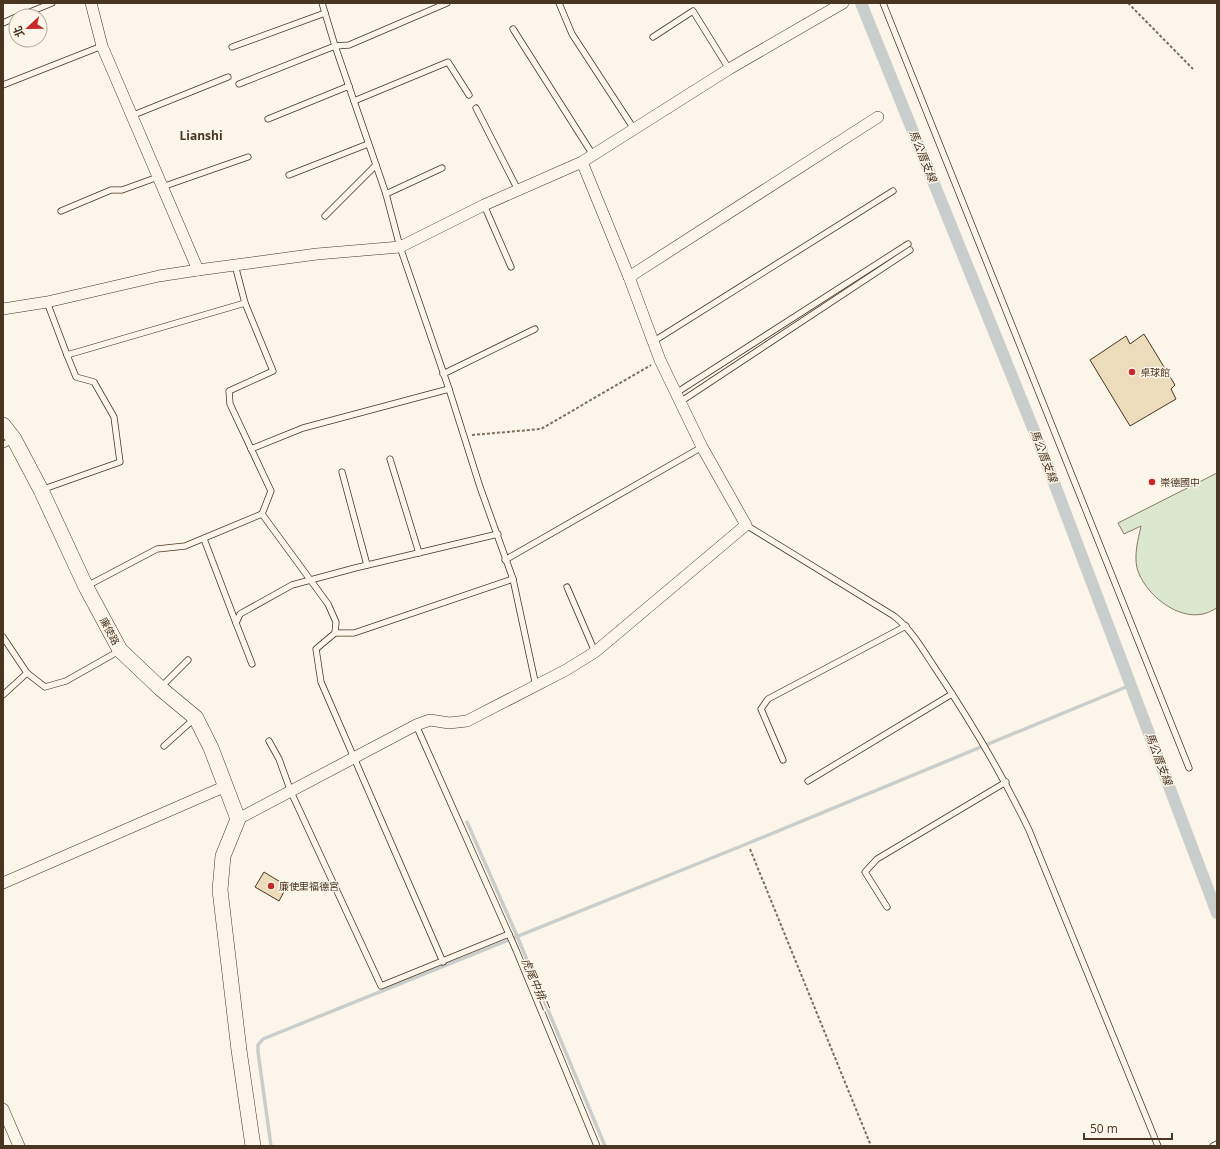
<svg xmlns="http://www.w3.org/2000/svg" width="1220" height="1149" viewBox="0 0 1220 1149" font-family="'Open Sans','Noto Sans TC',sans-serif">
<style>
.green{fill:#dce7d0;stroke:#887966}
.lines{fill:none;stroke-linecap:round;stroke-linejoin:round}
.stream{stroke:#c9cecd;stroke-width:3.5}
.canal{stroke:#c9cecd;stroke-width:12}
.building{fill:#ecdcbc;stroke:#4a3520}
.lane-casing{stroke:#4a3520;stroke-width:7}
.street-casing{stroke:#4a3520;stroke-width:12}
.secondary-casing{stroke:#4a3520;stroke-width:16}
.path{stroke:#7f6f5c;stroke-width:2;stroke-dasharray:3 2;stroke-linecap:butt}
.lane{stroke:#fbf6e9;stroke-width:5.5}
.street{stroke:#fbf6e9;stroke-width:11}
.secondary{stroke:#fbf6e9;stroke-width:15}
.poi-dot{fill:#c62828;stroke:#fbf6e9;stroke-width:1.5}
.labels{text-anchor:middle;stroke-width:3;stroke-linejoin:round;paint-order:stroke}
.poi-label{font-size:10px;fill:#4a3520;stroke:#fbf6e9;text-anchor:start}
.street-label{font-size:10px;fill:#4a3520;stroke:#fbf6e9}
.water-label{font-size:11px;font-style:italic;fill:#4a3520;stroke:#fbf6e9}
.quarter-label{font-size:12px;font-weight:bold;fill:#4a3520;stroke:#fbf6e9}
</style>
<rect width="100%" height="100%" fill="#fbf6e9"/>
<!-- green -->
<path class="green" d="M 1217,473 L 1217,608 C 1213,610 1208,613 1203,614 C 1176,620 1144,593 1137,568 C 1134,554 1138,540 1141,526 L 1124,534 L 1118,523 Z"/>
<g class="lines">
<!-- stream -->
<g class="stream">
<path d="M 467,822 L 517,936 L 605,1146"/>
<path d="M 271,1146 L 258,1052 L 258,1045 L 263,1039 L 744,845 L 1131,685"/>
</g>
<!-- canal -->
<path class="canal" d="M 861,3 L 1039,443 L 1217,913"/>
</g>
<!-- building -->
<g class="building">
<path d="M 1144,334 L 1175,385 L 1171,389 L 1176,399 L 1130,426 L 1090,360 L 1126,336 L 1130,344 Z"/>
<path d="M 264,872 L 287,886 L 279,901 L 255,887 Z"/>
</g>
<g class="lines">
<!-- lane casing -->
<g class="lane-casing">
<g id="lane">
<path d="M 322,3 L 335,46 L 386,194 L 400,247 L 449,389 L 480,487 L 513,579 L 536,686"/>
<path d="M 559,3 L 572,34 L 634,129"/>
<path d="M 883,3 L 1189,768"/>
<path d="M 20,16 L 52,3"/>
<path d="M 3,23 L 16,17"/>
<path d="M 513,29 L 593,155"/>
<path d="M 653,37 L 693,11 L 729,69"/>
<path d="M 232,47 L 325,13"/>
<path d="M 239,84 L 335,46 L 349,45 L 447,3"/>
<path d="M 3,85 L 102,46"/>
<path d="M 354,101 L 448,62 L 469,95"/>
<path d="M 476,108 L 518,190"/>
<path d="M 131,116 L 228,77"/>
<path d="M 268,119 L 349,86"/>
<path d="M 289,175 L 368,144"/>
<path d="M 162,187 L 248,157"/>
<path d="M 386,194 L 442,168"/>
<path d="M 484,205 L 511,267"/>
<path d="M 61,211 L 111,190 L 122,190 L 158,177"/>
<path d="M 325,216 L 376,165"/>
<path d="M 47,302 L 67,355 L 245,303"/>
<path d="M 654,341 L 893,191"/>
<path d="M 443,374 L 535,329"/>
<path d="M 676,393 L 908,244"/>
<path d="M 680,402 L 910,250"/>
<path d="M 3,445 L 14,439"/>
<path d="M 251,449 L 303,428 L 449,389"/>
<path d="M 390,459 L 419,553"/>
<path d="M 342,472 L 367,565"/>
<path d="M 41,490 L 120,462 L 114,417 L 94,382 L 76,377 L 67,355"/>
<path d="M 262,514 L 328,604 L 336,622 L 335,633 L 316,649 L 321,682 L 443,962"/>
<path d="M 746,525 L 894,616 C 912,630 923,650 935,668 C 970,720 1002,774 1029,830 L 1158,1146"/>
<path d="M 204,539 L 236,623"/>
<path d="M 505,560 L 702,447"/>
<path d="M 87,586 L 157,549 L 185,546 L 262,514 L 271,491 L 230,404 L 229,391 L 273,371 L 245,303 L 235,265"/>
<path d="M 567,587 L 595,652"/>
<path d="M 335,633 L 354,633 L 513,579"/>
<path d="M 3,637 L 27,673 L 45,687 L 66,681 L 119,651"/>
<path d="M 252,664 L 236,623 L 240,614 L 292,585 L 355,568 L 498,534"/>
<path d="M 160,688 L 188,660"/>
<path d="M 3,695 L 27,673"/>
<path d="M 416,725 L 516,950 L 597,1146"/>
<path d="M 269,741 L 279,759 L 291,792 L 381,986 L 509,934"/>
<path d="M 164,746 L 195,718"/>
<path d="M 783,760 L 761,709 L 768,699 L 906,626"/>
<path d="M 808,781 L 952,694"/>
<path d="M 887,907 L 865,872 L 877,859 L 1006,782"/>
<path d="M 1213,1146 L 1217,1144"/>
</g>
</g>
<!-- street casing -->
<g class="street-casing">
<g id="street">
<path d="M 91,3 L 102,46 L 198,270"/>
<path d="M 629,277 L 878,117"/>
<path d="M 3,309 L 47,302 L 159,276 L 198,270 L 317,254 L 400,247 L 484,205 L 582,162 L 729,69 L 843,3"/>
<path d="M 238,819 L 416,725 L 430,720 L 449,723 L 467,721 L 566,670 L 595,652 L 746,525 L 702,447 L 660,360 L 629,277 L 582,162"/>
<path d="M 3,883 L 226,786"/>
<path d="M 3,1109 L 19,1146"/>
</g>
</g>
<!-- secondary casing -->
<g class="secondary-casing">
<path id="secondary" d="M 3,425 L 14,439 L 41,490 L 86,587 L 120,650 L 160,688 L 196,718 L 211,748 L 238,819 L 223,856 L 220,890 L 239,1050 L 253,1146"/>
</g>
<!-- path -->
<g class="path">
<path d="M 1128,3 L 1193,69"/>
<path d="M 472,435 L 541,429 L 651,365"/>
<path d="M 750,849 L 871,1146"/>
</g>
<!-- lane -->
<use href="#lane" class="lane"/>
<!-- street -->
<use href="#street" class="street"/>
<!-- secondary -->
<use href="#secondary" class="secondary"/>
</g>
<!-- markers -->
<g class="poi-dot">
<circle cx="1132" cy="372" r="4"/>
<circle cx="1152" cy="482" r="4"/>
<circle cx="271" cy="886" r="4"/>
</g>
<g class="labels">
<!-- poi labels -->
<g class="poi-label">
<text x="1140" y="376">桌球館</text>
<text x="1160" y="486">崇德國中</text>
<text x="279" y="890">廉使里福德宮</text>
</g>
<!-- street labels -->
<g class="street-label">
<text transform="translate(110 631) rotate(62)" y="4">廉使路</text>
</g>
<!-- water labels -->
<g class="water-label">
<text transform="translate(923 156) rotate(68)" y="4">馬公厝支線</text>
<text transform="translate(1044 456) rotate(69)" y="4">馬公厝支線</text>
<text transform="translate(1159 759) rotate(69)" y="4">馬公厝支線</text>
<text transform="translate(536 984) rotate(67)" y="4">虎尾中排二</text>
</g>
<!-- quarter labels -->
<g class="quarter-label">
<text x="201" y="140">Lianshi</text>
</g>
</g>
<!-- border -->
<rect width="1220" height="1149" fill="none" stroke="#4a3520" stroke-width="8"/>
<!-- north arrow -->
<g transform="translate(28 28) rotate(248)"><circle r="19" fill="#fbf6e9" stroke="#b4a999"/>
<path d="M0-3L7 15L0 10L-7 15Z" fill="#c62828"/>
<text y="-6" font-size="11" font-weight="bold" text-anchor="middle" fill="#4a3520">北</text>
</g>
<!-- scale -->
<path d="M1084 1133v6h88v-6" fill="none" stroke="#4a3520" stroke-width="2"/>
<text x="1090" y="1133" font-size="12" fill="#4a3520" stroke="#fbf6e9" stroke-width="3" paint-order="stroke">50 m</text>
</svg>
